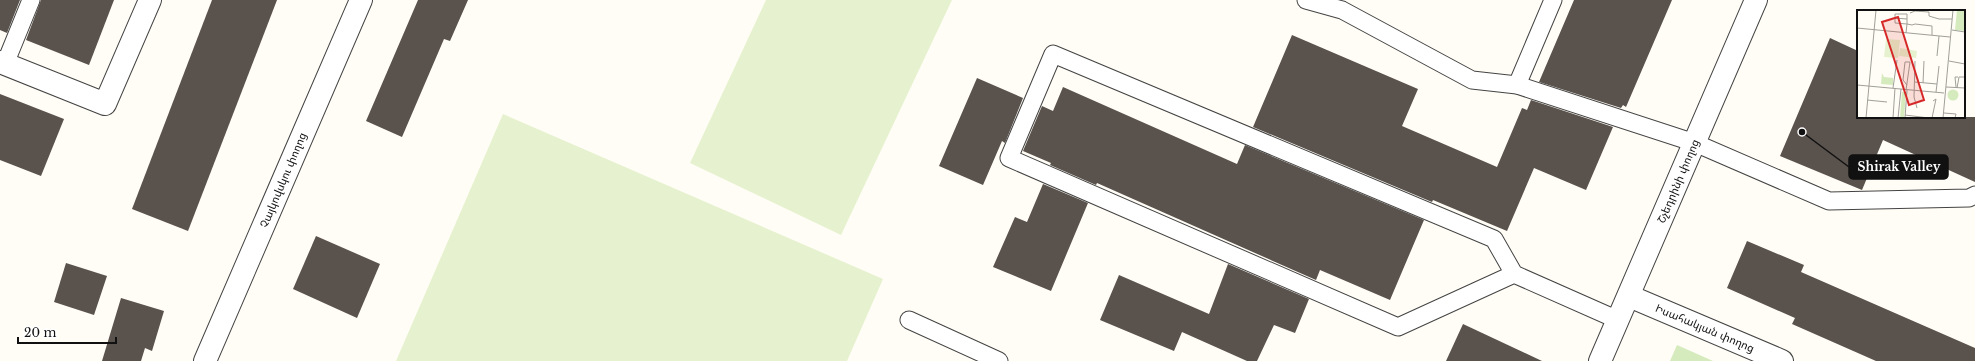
<svg xmlns="http://www.w3.org/2000/svg" width="1975" height="361" viewBox="0 0 1975 361" font-family="'Libre Baskerville','Noto Sans Armenian',serif">
<style>
.green{fill:#d5ebbd}
.pitch{fill:#e6f2cf}
.building{fill:#5a524d}
.lines{fill:none;stroke-linecap:round;stroke-linejoin:round}
.service-casing{stroke:#444;stroke-width:19}
.minor-casing{stroke:#444;stroke-width:24}
.tertiary-casing{stroke:#444;stroke-width:24}
.service{stroke:#fff;stroke-width:17}
.minor{stroke:#fff;stroke-width:22}
.tertiary{stroke:#fff;stroke-width:22}
.labels{text-anchor:middle;stroke-width:4;stroke-linejoin:round;paint-order:stroke}
.street-label{font-size:11px;fill:#111;stroke:#fff}
.inset-road{fill:none;stroke:#a09f9a;stroke-width:1}
.view{fill:#d62828;fill-opacity:0.15;stroke:#d62828;stroke-width:2}
.inset-edge{fill:none;stroke:#111;stroke-width:2}
.leader{fill:none;stroke:#111;stroke-width:1.5}
.callout-dot{fill:#111;stroke:#fff;stroke-width:1.5}
.callout{fill:#111;stroke:#111;stroke-width:1.5}
.callout-label{font-size:12px;text-anchor:middle;font-weight:bold;fill:#fff}
</style>
<rect width="100%" height="100%" fill="#fffdf5"/>
<!-- green -->
<path class="green" d="M 1677,345 L 1713,361 L 1670,361 Z"/>
<!-- pitch -->
<g class="pitch">
<path d="M 766,0 L 952,0 L 841,235 L 690,163 Z"/>
<path d="M 503,114 L 883,279 L 847,361 L 396,361 Z"/>
</g>
<!-- building -->
<g class="building">
<path d="M 0,0 L 20,0 L 7,33 L 0,30 Z"/>
<path d="M 41,0 L 114,0 L 89,65 L 26,40 Z"/>
<path d="M 212,0 L 277,0 L 188,231 L 132,209 Z"/>
<path d="M 418,0 L 468,0 L 450,41 L 444,39 L 402,137 L 366,121 Z"/>
<path d="M 1574,0 L 1672,0 L 1626,107 L 1623,105 L 1621,108 L 1539,82 Z"/>
<path d="M 1292,35 L 1418,89 L 1402,126 L 1497,167 L 1522,108 L 1527,110 L 1531,100 L 1613,127 L 1586,190 L 1534,168 L 1507,231 L 1433,200 L 1432,202 L 1253,127 Z"/>
<path d="M 1830,38 L 1858,51 L 1858,117 L 1975,117 L 1975,182 L 1883,140 L 1862,190 L 1780,156 Z"/>
<path d="M 977,78 L 1023,98 L 1005,143 L 1002,141 L 983,185 L 939,166 Z"/>
<path d="M 1063,87 L 1237,164 L 1245,145 L 1424,220 L 1390,300 L 1320,270 L 1316,280 L 1097,183 L 1096,185 L 1050,165 L 1051,163 L 1023,151 L 1042,106 L 1053,111 Z"/>
<path d="M 0,94 L 64,119 L 41,176 L 0,160 Z"/>
<path d="M 1043,184 L 1088,203 L 1051,291 L 993,267 L 1015,217 L 1027,222 Z"/>
<path d="M 316,236 L 380,264 L 357,318 L 293,289 Z"/>
<path d="M 1747,241 L 1804,265 L 1801,272 L 1975,348 L 1975,361 L 1876,361 L 1792,324 L 1795,318 L 1727,288 Z"/>
<path d="M 66,263 L 107,276 L 94,315 L 54,302 Z"/>
<path d="M 1228,264 L 1309,299 L 1295,333 L 1274,325 L 1257,361 L 1247,361 L 1182,332 L 1174,351 L 1100,320 L 1119,275 L 1209,314 Z"/>
<path d="M 121,298 L 164,311 L 152,351 L 145,348 L 141,361 L 102,361 Z"/>
<path d="M 1463,324 L 1542,361 L 1446,361 Z"/>
</g>
<g class="lines">
<!-- service casing -->
<g class="service-casing">
<g id="service">
<path d="M 1306,0 L 1342,10 L 1472,80 L 1517,85 L 1695,143 L 1829,201 L 1969,198 L 1975,195"/>
<path d="M 5,64 L 31,0"/>
<path d="M 1517,85 L 1553,0"/>
<path d="M 1514,274 L 1398,327 L 1009,158 L 1053,54 L 1494,239 L 1514,274 L 1618,320"/>
<path d="M 909,320 L 999,361"/>
</g>
</g>
<!-- minor casing -->
<g class="minor-casing">
<g id="minor">
<path d="M 0,62 L 105,104 L 150,0"/>
<path d="M 205,361 L 361,0"/>
</g>
</g>
<!-- tertiary casing -->
<g class="tertiary-casing">
<g id="tertiary">
<path d="M 1629,296 L 1782,361"/>
<path d="M 1600,361 L 1756,0"/>
</g>
</g>
<!-- service -->
<use href="#service" class="service"/>
<!-- minor -->
<use href="#minor" class="minor"/>
<!-- tertiary -->
<use href="#tertiary" class="tertiary"/>
</g>
<g class="labels">
<!-- street labels -->
<g class="street-label">
<text transform="translate(283 180) rotate(-67)" y="4">Չայկովսկու փողոց</text>
<text transform="translate(1678 181) rotate(-67)" y="4">Շչեդրինի փողոց</text>
<text transform="translate(1705 328) rotate(23)" y="4">Իսահակյան փողոց</text>
</g>
</g>
<!-- overview -->
<g transform="translate(1857 10)">
<rect width="108" height="108" fill="#fffdf5"/>
<path d="M 100,0 L 108,0 L 108,21 L 98,20 ZM 25,63 L 27,67 L 36,68 L 36,75 L 24,74 ZM90.5 85a5.5 5.5 0 1 1 11 0a5.5 5.5 0 1 1-11 0ZM 45,82 L 49,82 L 47,108 L 43,108 Z" fill="#d5ebbd"/>
<path d="M 29,29 L 43,30 L 41,48 L 27,47 ZM 43,38 L 60,41 L 59,48 L 42,46 Z" fill="#e6f2cf"/>
<path class="inset-road" d="M 53,3 L 58,1 L 72,2 L 72,6 L 82,9 L 95,9M 38,8 L 50,9M 0,18 L 93,27M 95,20 L 108,22M 49,23 L 50,14 L 50,4 L 38,4 L 38,13 L 50,14 L 55,15 L 58,14 L 75,16 L 75,25M 80,46 L 82,26M 58,51 L 57,87 L 60,98M 92,51 L 108,54M 58,72 L 80,74 L 79,82M 66,73 L 67,51M 80,74 L 82,56M 0,75 L 87,83M 89,77 L 108,78M 99,77 L 98,67 L 101,67M 36,78 L 40,50M 100,78 L 102,67 L 108,67M 49,80 L 53,52 L 48,52 L 46,70 L 50,75M 10,90 L 30,92M 87,103 L 99,104 L 98,108M 48,105 L 72,108M 9,108 L 19,0M 36,108 L 38,78M 41,108 L 44,79M 48,108 L 50,80M 75,108 L 79,89 L 76,91M 86,108 L 96,0"/>
<path class="view" d="M 41,7 L 67,90 L 52,95 L 25,12 Z"/>
<rect width="108" height="108" class="inset-edge"/>
</g>
<!-- callouts -->
<path class="leader" d="M1802 132L1849 167"/>
<circle class="callout-dot" cx="1802" cy="132" r="4"/>
<rect class="callout" x="1849" y="155" width="99" height="24" rx="4"/>
<g class="callout-label">
<text x="1899" y="171">Shirak Valley</text>
</g>
<!-- scale -->
<path d="M18 337v6h98v-6" fill="none" stroke="#111111" stroke-width="2"/>
<text x="24" y="337" font-size="12" fill="#111111" stroke="#ffffff" stroke-width="3" paint-order="stroke">20 m</text>
</svg>
